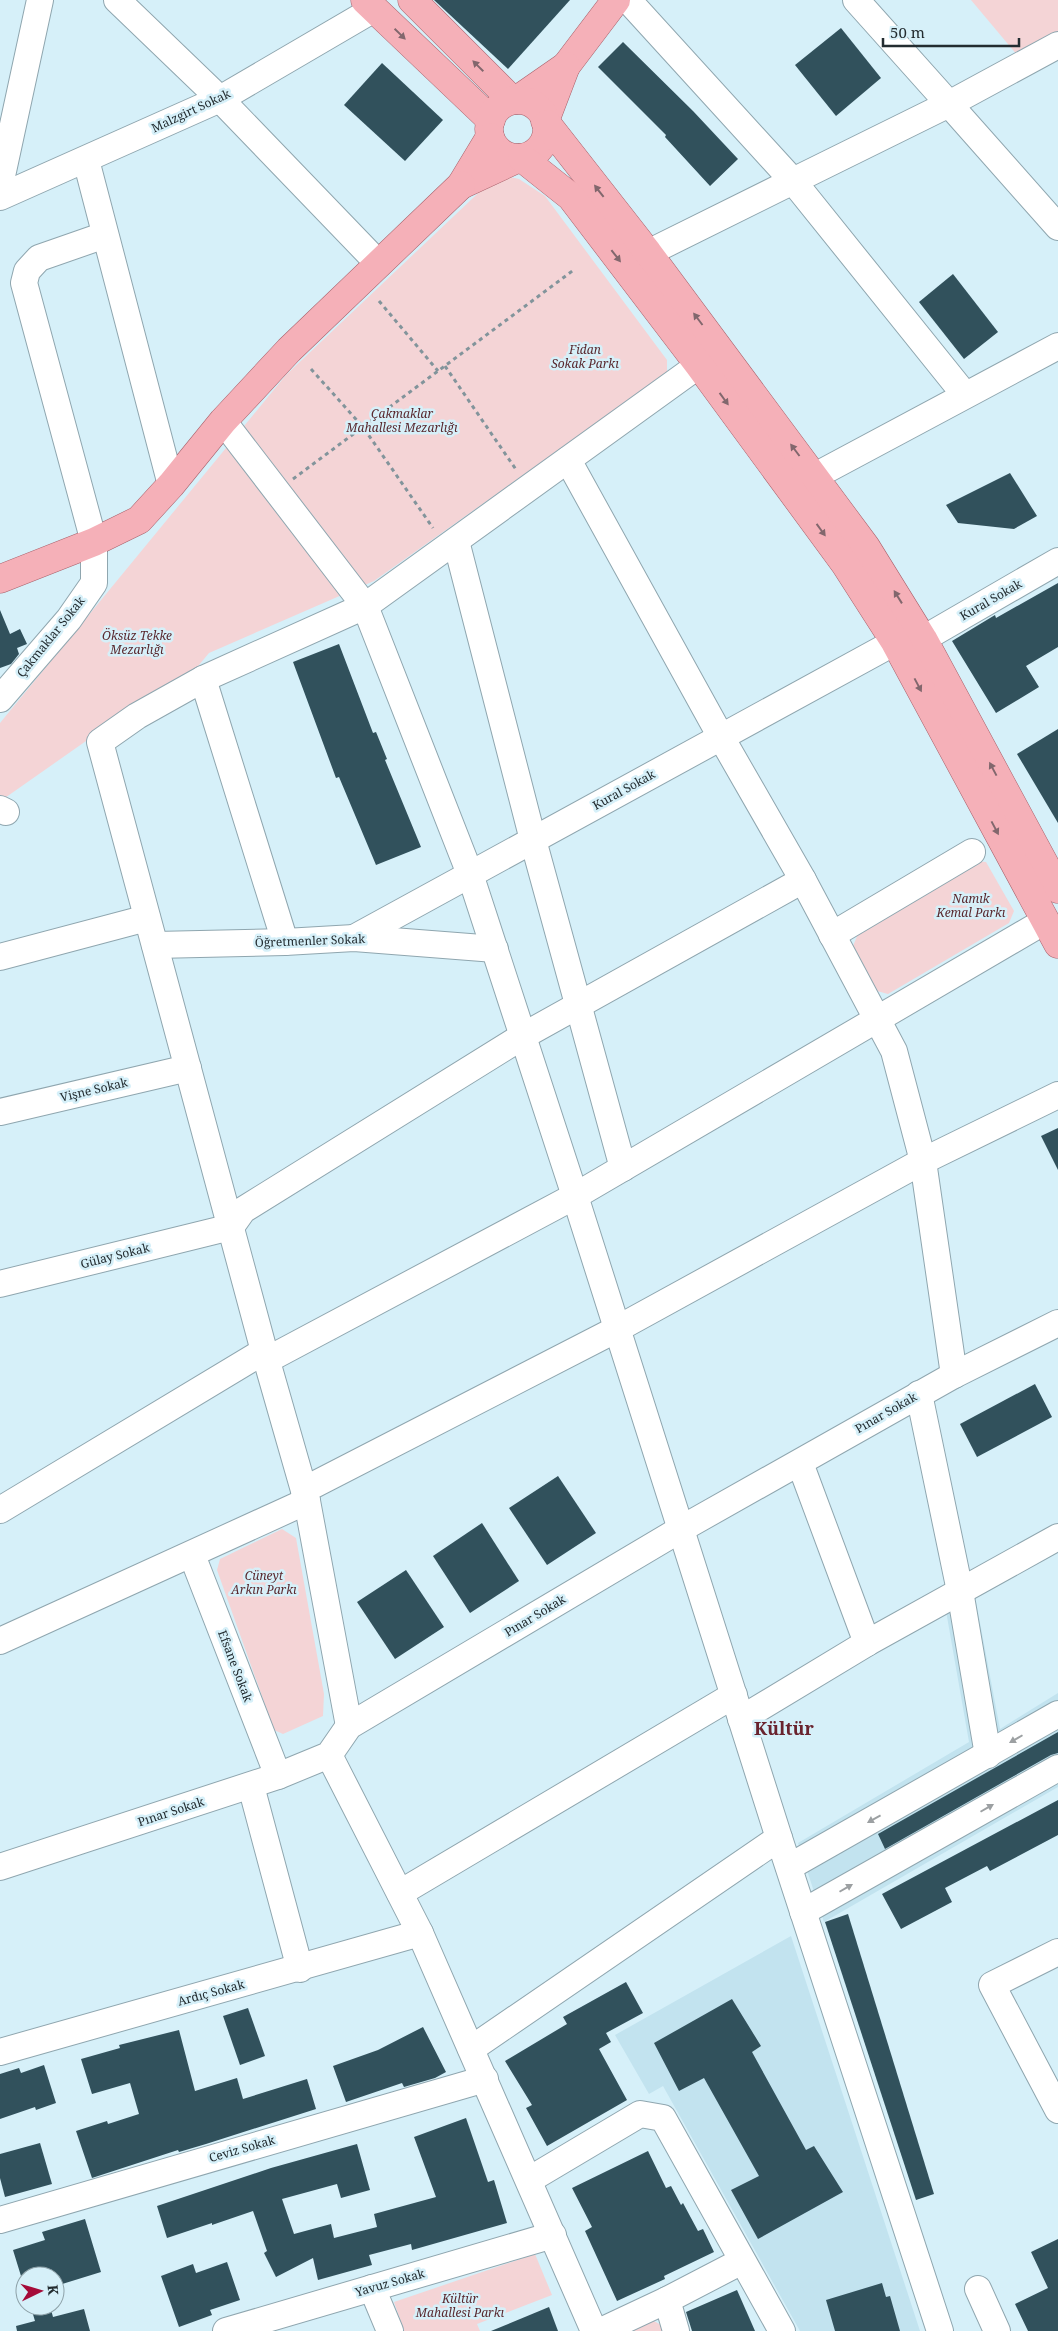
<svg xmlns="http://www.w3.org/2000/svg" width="1058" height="2331" viewBox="0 0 1058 2331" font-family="'Noto Serif',serif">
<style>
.built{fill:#c2e3ef}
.green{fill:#f4d4d6}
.building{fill:#31515c}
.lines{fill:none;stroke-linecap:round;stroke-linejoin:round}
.minor-casing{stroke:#8fa6af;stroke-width:28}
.major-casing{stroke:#a8606a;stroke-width:29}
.path{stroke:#82949b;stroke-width:3;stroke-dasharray:4 4;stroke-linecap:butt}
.minor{stroke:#fff;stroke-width:26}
.major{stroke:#f5b0b8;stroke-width:28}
.oneway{fill:#82676d}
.oneway2{fill:#9ca0a2}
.labels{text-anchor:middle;stroke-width:5;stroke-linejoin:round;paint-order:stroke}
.street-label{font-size:12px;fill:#232c30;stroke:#d6f0f9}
.park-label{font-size:12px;font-style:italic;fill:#59282e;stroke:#d6f0f9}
.district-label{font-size:18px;font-weight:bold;fill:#69232e;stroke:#d6f0f9}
</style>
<rect width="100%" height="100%" fill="#d6f0f9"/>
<!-- built -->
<g class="built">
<path d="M 975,1596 L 1000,1729 L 1058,1693 L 1058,1787 L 824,1922 L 798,1843 L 969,1742 L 946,1611 Z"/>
<path d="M 791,1936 L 920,2331 L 800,2331 L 663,2086 L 649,2094 L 615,2035 Z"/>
</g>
<!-- green -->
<g class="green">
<path d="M 971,0 L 1058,0 L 1058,33 L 1018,56 Z"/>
<path d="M 506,176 L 519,179 L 545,196 L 667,360 L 667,373 L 374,581 L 209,653 L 194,671 L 106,727 L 2,800 L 0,798 L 0,723 L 286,375 L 492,180 Z"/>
<path d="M 976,861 L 986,862 L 1014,911 L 1009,923 L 888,994 L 877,991 L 853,946 L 858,934 Z"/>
<path d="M 282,1529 L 296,1538 L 324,1694 L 323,1716 L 283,1734 L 274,1730 L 217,1570 L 220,1559 Z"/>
<path d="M 535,2254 L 552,2295 L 477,2324 L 480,2331 L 404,2331 L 394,2302 Z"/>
<path d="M 652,2320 L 663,2326 L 664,2331 L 627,2331 Z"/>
</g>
<!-- building -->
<g class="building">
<path d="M 434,0 L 570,0 L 508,69 Z"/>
<path d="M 841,28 L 881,78 L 836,116 L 795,65 Z"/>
<path d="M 623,42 L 693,111 L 738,159 L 710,186 L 665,137 L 666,135 L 598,67 Z"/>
<path d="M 382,63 L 443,120 L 405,161 L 344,105 Z"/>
<path d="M 953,274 L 998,332 L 964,359 L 919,302 Z"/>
<path d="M 1010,473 L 1037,516 L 1014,529 L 958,523 L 946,505 Z"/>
<path d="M 1058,583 L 1058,647 L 1026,666 L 1039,687 L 996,713 L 952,641 L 995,615 L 996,618 Z"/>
<path d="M 0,610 L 10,634 L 20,629 L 27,644 L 17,648 L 19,654 L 11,664 L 0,668 Z"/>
<path d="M 339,644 L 373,733 L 376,732 L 387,759 L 385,760 L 421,847 L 376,865 L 339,777 L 336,778 L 293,662 Z"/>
<path d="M 1058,729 L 1058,823 L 1017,754 Z"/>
<path d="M 1058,1128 L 1058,1170 L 1041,1136 Z"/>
<path d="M 1035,1384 L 1052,1417 L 977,1457 L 960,1424 Z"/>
<path d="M 558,1476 L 596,1533 L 547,1565 L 509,1508 Z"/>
<path d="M 482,1523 L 519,1581 L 470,1613 L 433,1556 Z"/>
<path d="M 406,1570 L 444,1627 L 395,1659 L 357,1602 Z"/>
<path d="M 1058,1732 L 1058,1753 L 1051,1755 L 885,1849 L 878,1834 Z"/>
<path d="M 1058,1800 L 1058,1835 L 990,1871 L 987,1866 L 945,1888 L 952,1902 L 901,1929 L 882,1894 Z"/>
<path d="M 848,1914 L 934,2194 L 916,2200 L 825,1922 Z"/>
<path d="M 626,1982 L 643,2013 L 606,2033 L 611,2042 L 599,2049 L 627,2100 L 547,2146 L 526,2108 L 532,2105 L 505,2061 L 567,2024 L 563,2017 Z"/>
<path d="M 732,1999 L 761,2046 L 752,2052 L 806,2150 L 814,2146 L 843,2192 L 758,2239 L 731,2190 L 759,2176 L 704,2078 L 679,2091 L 654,2043 Z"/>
<path d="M 248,2008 L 265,2056 L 240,2065 L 223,2016 Z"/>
<path d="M 423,2027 L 446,2072 L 435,2078 L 404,2087 L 402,2083 L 346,2102 L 333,2066 L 378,2050 Z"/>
<path d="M 179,2030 L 195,2091 L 237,2078 L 243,2099 L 307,2079 L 316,2109 L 206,2144 L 179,2152 L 178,2150 L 92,2178 L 76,2131 L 107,2121 L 108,2124 L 139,2114 L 130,2083 L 92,2094 L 81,2059 L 120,2048 L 119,2045 Z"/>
<path d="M 44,2065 L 56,2103 L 36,2110 L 35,2107 L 0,2119 L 0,2074 L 19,2068 L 21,2073 Z"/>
<path d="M 466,2118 L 488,2182 L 494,2180 L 507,2223 L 412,2250 L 411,2244 L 369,2255 L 372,2265 L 318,2280 L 313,2258 L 276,2277 L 264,2253 L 267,2251 L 253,2211 L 212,2225 L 212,2223 L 167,2238 L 157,2206 L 271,2168 L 357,2144 L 370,2190 L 341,2198 L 337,2184 L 282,2199 L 294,2234 L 331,2224 L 334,2238 L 377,2227 L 374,2214 L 436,2197 L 414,2137 Z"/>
<path d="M 40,2143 L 52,2184 L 5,2197 L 0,2178 L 0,2154 Z"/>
<path d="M 648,2151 L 666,2188 L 671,2186 L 681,2205 L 683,2203 L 698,2231 L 703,2229 L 714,2252 L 664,2276 L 665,2279 L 617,2301 L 585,2231 L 592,2227 L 572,2188 Z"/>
<path d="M 85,2219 L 101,2272 L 59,2285 L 56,2276 L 21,2276 L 13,2250 L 45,2240 L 42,2232 Z"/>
<path d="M 1058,2239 L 1058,2331 L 1028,2331 L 1015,2304 L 1048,2288 L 1031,2252 Z"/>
<path d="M 227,2262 L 240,2300 L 210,2310 L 212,2315 L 179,2327 L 161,2276 L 193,2264 L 196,2273 Z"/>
<path d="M 882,2283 L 886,2297 L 890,2296 L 900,2331 L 835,2331 L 826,2300 Z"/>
<path d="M 737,2290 L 755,2331 L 692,2331 L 686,2312 Z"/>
<path d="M 50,2306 L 53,2317 L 84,2309 L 90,2331 L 17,2331 L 16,2326 L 35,2321 L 32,2311 Z"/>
<path d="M 549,2307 L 558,2331 L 491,2331 Z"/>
</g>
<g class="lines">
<!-- minor casing -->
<g class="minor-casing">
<g id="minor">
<path d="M 117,0 L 220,99 L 379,264"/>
<path d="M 628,0 L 793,181 L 949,104 L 1058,227"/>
<path d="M 856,0 L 949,104 L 1058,45"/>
<path d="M 86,160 L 171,485"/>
<path d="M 0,185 L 40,0"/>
<path d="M 0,197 L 220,99 L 374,9"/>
<path d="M 648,253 L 793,181 L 965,395"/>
<path d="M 223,421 L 365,606 L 470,874 L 575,1196 L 779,1838 L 940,2331"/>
<path d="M 568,460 L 721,737 L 803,880 L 894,1051 L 923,1161 L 954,1375"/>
<path d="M 815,476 L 1058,346"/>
<path d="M 456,541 L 533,840 L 623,1168"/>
<path d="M 923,639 L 1058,561"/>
<path d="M 203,679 L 365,606 L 699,365"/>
<path d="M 0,699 L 69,619 L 94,583 L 94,542 L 24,283 L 27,271 L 39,258 L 105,235"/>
<path d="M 0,809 L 6,812"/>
<path d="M 832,935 L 972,852"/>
<path d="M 354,938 L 895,642"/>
<path d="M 285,942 L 203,679 L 137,716 L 100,742 L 264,1351 L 307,1501 L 349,1726"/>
<path d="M 155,945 L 285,942 L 354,938 L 495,949"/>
<path d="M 0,957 L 147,918"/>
<path d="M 0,1112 L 188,1068"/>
<path d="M 0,1284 L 231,1227 L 243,1210 L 523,1036 L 803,880"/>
<path d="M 267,1360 L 575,1196 L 1045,921"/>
<path d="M 919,1394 L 960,1591 L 988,1755"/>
<path d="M 800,1463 L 867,1643"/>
<path d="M 304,1490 L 617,1329 L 923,1161 L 1058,1095"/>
<path d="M 0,1510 L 264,1351"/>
<path d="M 192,1555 L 278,1776"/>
<path d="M 0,1641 L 307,1501"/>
<path d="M 741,1719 L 867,1643 L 1058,1537"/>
<path d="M 329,1755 L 420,1933 L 594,2331"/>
<path d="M 251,1786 L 300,1969"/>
<path d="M 0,1867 L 278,1776 L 329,1755 L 349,1726 L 681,1529 L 954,1375 L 1058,1323"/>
<path d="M 789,1867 L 1058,1714"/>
<path d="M 400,1893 L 734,1695"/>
<path d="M 803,1912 L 1058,1768"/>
<path d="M 1058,1952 L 992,1985 L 1058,2110"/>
<path d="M 471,2049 L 779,1838"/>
<path d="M 0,2052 L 420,1933"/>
<path d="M 529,2180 L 640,2114 L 663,2118 L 782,2331"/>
<path d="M 0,2220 L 485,2079"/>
<path d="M 372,2288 L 390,2331"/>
<path d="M 978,2289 L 997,2331"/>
<path d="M 667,2300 L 676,2331"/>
<path d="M 226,2331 L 553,2235"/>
<path d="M 601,2331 L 667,2300 L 742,2261"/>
</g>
</g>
<!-- major casing -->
<g class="major-casing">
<g id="major">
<path d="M 365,0 L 491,120"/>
<path d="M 412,0 L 512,100"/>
<path d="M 566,66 L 616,0"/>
<path d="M 517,100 L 566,66 L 545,121"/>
<circle cx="518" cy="129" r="29"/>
<path d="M 547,124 L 648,253 L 866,547 L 923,639 L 1058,889"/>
<path d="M 490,137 L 461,185 L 519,158"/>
<path d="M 522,158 L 571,197 L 699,365 L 845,564 L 895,642 L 1058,944"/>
<path d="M 0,579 L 94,542 L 139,520 L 171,485 L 223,421 L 289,350 L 461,185"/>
</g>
</g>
<!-- path -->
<g class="path">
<path d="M 379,301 L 438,371"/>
<path d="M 445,366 L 517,471"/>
<path d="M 311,369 L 363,427 L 433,528"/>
<path d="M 293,479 L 575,269"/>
</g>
<!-- minor -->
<use href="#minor" class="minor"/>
<!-- major -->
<use href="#major" class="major"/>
</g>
<!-- one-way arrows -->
<defs><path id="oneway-solid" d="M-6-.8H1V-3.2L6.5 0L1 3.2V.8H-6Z" transform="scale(1.25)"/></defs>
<g class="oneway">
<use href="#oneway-solid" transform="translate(400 34) rotate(44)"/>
<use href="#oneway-solid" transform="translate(478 66) rotate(-135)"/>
<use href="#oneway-solid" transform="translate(599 191) rotate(-128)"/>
<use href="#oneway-solid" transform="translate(616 256) rotate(52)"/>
<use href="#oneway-solid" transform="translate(698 319) rotate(-127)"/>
<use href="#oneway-solid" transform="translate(724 399) rotate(54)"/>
<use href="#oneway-solid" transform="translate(795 450) rotate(-127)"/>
<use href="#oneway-solid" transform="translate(821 530) rotate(54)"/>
<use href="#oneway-solid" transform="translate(898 597) rotate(-122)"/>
<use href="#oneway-solid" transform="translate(918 685) rotate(62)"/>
<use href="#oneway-solid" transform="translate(993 769) rotate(-118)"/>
<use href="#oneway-solid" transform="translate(995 828) rotate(62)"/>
</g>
<g class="oneway2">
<use href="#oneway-solid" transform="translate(1016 1739) rotate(150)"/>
<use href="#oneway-solid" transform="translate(987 1808) rotate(-30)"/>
<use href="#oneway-solid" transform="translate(874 1819) rotate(151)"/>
<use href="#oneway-solid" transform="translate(846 1888) rotate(-30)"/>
</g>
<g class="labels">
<!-- street labels -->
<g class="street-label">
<text transform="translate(191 111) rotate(-25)" y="4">Malzgirt Sokak</text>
<text transform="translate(991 600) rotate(-30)" y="4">Kural Sokak</text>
<text transform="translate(51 637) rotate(-51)" y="4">Çakmaklar Sokak</text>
<text transform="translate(624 790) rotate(-29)" y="4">Kural Sokak</text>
<text transform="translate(310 941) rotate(-2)" y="4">Öğretmenler Sokak</text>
<text transform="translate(94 1090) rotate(-13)" y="4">Vişne Sokak</text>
<text transform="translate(115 1256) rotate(-14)" y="4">Gülay Sokak</text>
<text transform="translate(886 1413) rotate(-30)" y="4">Pınar Sokak</text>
<text transform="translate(535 1616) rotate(-31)" y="4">Pınar Sokak</text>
<text transform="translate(235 1666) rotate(69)" y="4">Efsane Sokak</text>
<text transform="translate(171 1812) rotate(-18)" y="4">Pınar Sokak</text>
<text transform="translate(211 1993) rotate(-15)" y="4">Ardıç Sokak</text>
<text transform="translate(242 2149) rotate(-16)" y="4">Ceviz Sokak</text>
<text transform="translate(390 2283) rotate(-16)" y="4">Yavuz Sokak</text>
</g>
<!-- park labels -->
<g class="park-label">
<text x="585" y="354">Fidan<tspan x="585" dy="14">Sokak Parkı</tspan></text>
<text x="402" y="418">Çakmaklar<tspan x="402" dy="14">Mahallesi Mezarlığı</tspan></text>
<text x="137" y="640">Öksüz Tekke<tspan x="137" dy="14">Mezarlığı</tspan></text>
<text x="971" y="903">Namık<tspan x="971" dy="14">Kemal Parkı</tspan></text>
<text x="264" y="1580">Cüneyt<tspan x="264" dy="14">Arkın Parkı</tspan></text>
<text x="460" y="2303">Kültür<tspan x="460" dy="14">Mahallesi Parkı</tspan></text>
</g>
<!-- district labels -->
<g class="district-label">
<text x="784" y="1735">Kültür</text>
</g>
</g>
<!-- north arrow -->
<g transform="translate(40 2291) rotate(85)"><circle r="24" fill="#d6f0f9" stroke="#8ea2a9"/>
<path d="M0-4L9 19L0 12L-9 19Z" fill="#a50b39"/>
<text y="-8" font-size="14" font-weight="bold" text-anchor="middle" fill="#232c30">K</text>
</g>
<!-- scale -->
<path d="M883 38v8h136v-8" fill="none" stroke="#232c30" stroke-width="2.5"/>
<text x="890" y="38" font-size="15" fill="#232c30" stroke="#d6f0f9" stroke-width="4" paint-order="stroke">50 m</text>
</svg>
